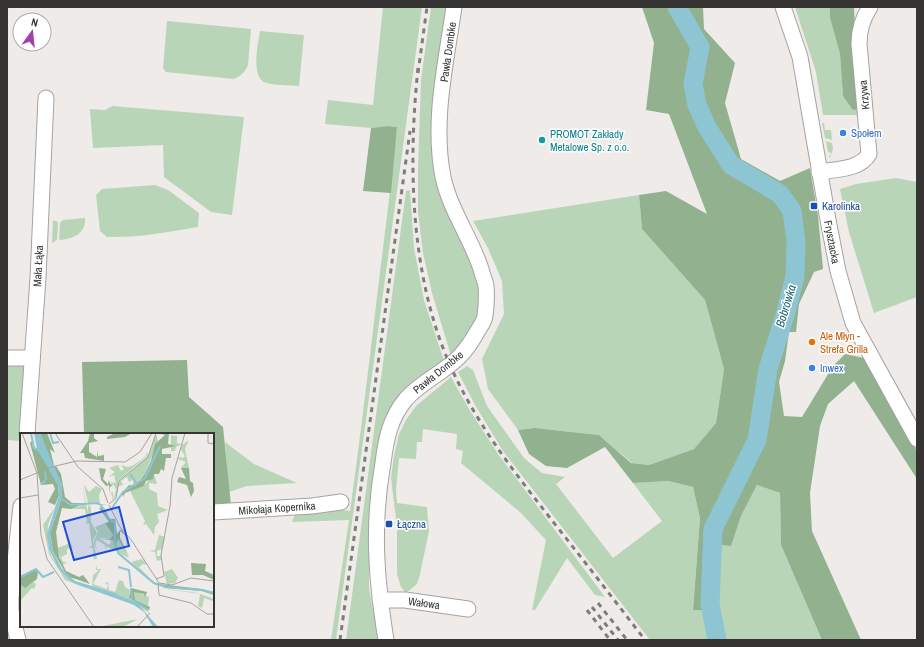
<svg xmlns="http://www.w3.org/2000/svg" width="924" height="647" viewBox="0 0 924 647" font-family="'Archivo Narrow',sans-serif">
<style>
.green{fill:#b8d5b7}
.forest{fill:#91b18f}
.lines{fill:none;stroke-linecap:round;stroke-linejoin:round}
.river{stroke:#8dc5d2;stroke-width:19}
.minor-casing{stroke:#a6a2a0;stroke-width:17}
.minor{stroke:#fff;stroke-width:15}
.rail{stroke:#7f7d7b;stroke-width:3;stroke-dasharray:5 5;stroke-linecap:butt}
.shop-dot{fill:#3f7fe0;stroke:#fff;stroke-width:1.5}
.culture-dot{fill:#0f9aa8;stroke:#fff;stroke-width:1.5}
.transit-dot{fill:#1a4fb4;stroke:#fff;stroke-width:1.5}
.food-dot{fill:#e8710a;stroke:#fff;stroke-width:1.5}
.labels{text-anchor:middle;stroke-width:3;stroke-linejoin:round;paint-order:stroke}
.street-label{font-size:11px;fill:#353433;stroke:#fff}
.shop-label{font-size:11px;fill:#366cbe;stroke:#fff;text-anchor:start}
.culture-label{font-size:11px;fill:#0d838f;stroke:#fff;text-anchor:start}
.transit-label{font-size:11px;fill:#164399;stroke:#fff;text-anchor:start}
.food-label{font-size:11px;fill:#c56008;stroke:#fff;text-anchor:start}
.water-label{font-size:12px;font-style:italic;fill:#17606f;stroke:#fff}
.inset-river{fill:none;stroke:#8dc5d2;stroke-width:2}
.inset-road{fill:none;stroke:#a5a2a0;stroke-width:1}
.view{fill:#1d4ed8;fill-opacity:0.15;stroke:#1d4ed8;stroke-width:2}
.inset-edge{fill:none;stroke:#353433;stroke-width:2}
</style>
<rect width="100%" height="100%" fill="#efebe9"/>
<!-- green -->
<g class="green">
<path d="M 383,7 L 422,7 L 336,640 L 331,640 L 349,520 L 292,522 L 296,512 L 338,509 L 350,511 C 358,454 365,397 372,339 C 380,268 390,198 397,127 L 388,126 L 371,128 L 325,124 L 328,100 L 373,105 Z"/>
<path d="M 431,7 L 447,7 L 441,188 L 464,248 L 477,277 L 480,292 L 478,312 L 471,335 L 451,356 L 432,293 L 423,253 L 418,212 L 418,168 L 421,80 Z"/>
<path d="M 795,7 L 830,7 L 830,18 L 840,54 L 843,95 L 859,109 L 859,115 L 823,115 L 816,72 Z"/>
<path d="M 167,21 L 251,29 L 248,65 C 245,72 241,76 234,79 L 166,72 L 163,68 Z"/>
<path d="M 260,31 L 304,35 L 299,86 C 288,85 274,86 264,82 C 251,75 258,43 260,31 Z"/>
<path d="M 112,106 L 244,117 L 232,215 L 211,212 L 164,177 L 163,145 L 93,148 L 90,109 L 105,110 Z"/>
<path d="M 822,123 L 824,123 L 825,130 L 831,130 L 832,140 L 825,138 Z"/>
<path d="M 826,141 L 832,143 L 833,149 L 830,158 L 829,156 L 831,155 L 831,153 L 828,152 Z"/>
<path d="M 896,178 L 917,182 L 917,297 L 874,313 L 849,232 L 840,189 L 856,184 Z"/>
<path d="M 155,185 L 168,190 L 199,213 L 198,227 C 168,232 137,238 107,237 L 100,231 L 96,195 L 102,189 Z"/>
<path d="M 410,190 L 414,248 L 424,300 L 444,361 L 408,387 L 387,413 L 379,446 L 369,521 L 369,588 L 377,632 L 377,640 L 346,640 L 406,191 Z"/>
<path d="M 639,195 L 642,229 L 705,300 L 724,369 L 716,423 L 694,449 L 649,465 L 632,463 L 599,435 L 535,428 L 518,430 L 488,389 L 482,359 L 504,314 L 502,281 L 488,248 L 473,221 Z"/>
<path d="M 85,218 C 86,234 73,239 59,240 L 60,223 L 63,220 Z"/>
<path d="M 53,220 L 58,222 L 57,240 L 52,243 Z"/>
<path d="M 7,364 L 24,365 L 26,368 L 21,441 L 7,440 Z"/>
<path d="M 467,366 L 473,370 L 487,406 L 524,458 L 542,473 L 565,477 L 556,484 L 613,558 L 662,521 L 633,483 L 668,481 L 693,487 L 700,518 L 693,609 L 705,610 L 710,640 L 650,640 L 503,451 L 475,405 L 458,372 Z"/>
<path d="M 451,377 L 469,409 L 498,454 L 605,597 L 595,595 L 567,558 L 535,610 L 532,610 L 546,540 L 521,513 L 461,463 L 463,451 L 456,449 L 457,434 L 423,429 L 422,442 L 417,442 L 416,459 L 399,458 L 396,490 L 397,503 L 427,507 L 429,531 L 420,574 L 417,584 L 406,593 L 401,587 L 397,574 L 397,527 L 391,478 L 394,456 L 399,434 L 406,420 L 416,406 Z"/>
<path d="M 225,442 L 254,464 L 297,483 L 247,486 L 229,492 Z"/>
<path d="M 757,485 L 780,493 L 781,545 L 822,640 L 720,640 L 716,589 L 716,544 L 731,545 L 741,516 Z"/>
</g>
<!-- forest -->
<g class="forest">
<path d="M 642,7 L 672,7 L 692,47 L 690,72 L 690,102 L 707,138 L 730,174 L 769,194 L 788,213 L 791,249 L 789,279 L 767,348 L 751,441 L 730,481 L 708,529 L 705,610 L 693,610 L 700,518 L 693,487 L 668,481 L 633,483 L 605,447 L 567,468 L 546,466 L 529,454 L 518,430 L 535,428 L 599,435 L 631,463 L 649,465 L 694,449 L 716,423 L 724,369 L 705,300 L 642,229 L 639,195 L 666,191 L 707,214 L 669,114 L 646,110 L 654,43 Z"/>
<path d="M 683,7 L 703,7 L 704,29 L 735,63 L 725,103 L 741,159 L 780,181 L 810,168 L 818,216 L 823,269 L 814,272 L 799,304 L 796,332 L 789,332 L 785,361 L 779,382 L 784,416 L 802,417 L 833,366 L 845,354 L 864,358 L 917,451 L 917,479 L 854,381 L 828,404 L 820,426 L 810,493 L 812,531 L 861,640 L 822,640 L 781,545 L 780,493 L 757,485 L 741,516 L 731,546 L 716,544 L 719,526 L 762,443 L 769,416 L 774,370 L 804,278 L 802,247 L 794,209 L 781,189 L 732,157 L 709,122 L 698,81 L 708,50 L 698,40 Z"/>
<path d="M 830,7 L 854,7 L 859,109 L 853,110 L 843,96 L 840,54 L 830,18 Z"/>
<path d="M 388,126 L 397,127 L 391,193 L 363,191 L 371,128 Z"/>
<path d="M 187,360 L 189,397 L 223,427 L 231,505 L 213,506 L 213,434 L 84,434 L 82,362 Z"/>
</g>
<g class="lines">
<!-- river -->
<path class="river" d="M 677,7 L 700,47 L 693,84 L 697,105 L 707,127 L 731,165 L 780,194 L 792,211 L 796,241 L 795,276 L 786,312 L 768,369 L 757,440 L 713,529 L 710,604 L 717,640"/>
<!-- minor casing -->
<g class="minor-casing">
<g id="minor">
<path d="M 783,7 L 800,57 L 828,220 L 838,271 L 853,323 L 917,439"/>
<path d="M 819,172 C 835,169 860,170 869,154 L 859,44 C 859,30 862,19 870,7"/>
<path d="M 7,358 L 32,358"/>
<path d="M 27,434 L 38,278 L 46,98"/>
<path d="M 213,512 L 312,506 L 341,502"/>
<path d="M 380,600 L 405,600 L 468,609"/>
<path d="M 18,640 L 11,611 L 11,598 L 21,506"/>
<path d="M 386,640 C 376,578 372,525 383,463 C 386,439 390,418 406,399 C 421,382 443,373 459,357 C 467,349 472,341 477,332 C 480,327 484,322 485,316 C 486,307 487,295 486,286 C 485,280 482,274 481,269 C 471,238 450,210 443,177 C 432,121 446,63 454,7"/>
</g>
</g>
<!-- minor -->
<use href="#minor" class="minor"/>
<!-- rail -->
<g class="rail">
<path d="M 418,68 C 408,164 410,275 450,365 C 476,424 515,473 554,523 C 585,562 615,601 645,640"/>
<path d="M 418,73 L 427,7"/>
<path d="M 598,603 L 627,640"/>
<path d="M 592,607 L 618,640"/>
<path d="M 587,610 L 610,640"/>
<path d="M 340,640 L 410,131"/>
</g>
</g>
<!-- markers -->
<g class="shop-dot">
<circle cx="843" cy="133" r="4"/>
<circle cx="812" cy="368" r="4"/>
</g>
<circle class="culture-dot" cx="542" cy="140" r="4"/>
<g class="transit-dot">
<rect x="810" y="202" width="8" height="8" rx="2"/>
<rect x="385" y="520" width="8" height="8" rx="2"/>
</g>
<circle class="food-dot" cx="812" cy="342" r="4"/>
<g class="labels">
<!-- street labels -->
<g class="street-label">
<text transform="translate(448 52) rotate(-82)" y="4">Pawła Dombke</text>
<text transform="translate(864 95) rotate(-96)" y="4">Krzywa</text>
<text transform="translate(832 242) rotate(79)" y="4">Frysztacka</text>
<text transform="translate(38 266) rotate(-87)" y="4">Mała Łąka</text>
<text transform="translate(438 372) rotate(-39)" y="4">Pawła Dombke</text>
<text transform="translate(277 508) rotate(-4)" y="4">Mikołaja Kopernika</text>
<text transform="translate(424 603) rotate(8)" y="4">Wałowa</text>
</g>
<!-- shop labels -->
<g class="shop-label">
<text x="851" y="137">Społem</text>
<text x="820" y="372">Inwex</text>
</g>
<!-- culture labels -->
<g class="culture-label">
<text x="550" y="138">PROMOT Zakłady<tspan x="550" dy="13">Metalowe Sp. z o.o.</tspan></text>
</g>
<!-- transit labels -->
<g class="transit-label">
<text x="822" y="210">Karolinka</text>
<text x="397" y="528">Łączna</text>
</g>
<!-- food labels -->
<g class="food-label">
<text x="820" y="340">Ale Młyn -<tspan x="820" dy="13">Strefa Grilla</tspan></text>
</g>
<!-- water labels -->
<g class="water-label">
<text transform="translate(786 306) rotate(-73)" y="4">Bobrówka</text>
</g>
</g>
<!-- overview -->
<g transform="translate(20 433)">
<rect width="194" height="194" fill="#efebe9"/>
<path d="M 136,1 L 138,8 L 125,41 L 113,53 L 113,47 L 109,49 L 107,44 L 101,48 L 103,52 L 98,53 L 98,58 L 98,53 L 100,48 L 129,22 ZM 151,2 L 157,3 L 157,10 L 162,11 L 156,14 L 155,18 L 151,18 L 151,14 L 155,14 L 151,13 ZM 169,7 L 165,16 L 169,35 L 161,35 L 166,29 L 158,26 L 159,24 L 163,25 L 165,23 L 161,17 L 162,12 ZM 127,19 L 128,22 L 99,47 L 97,60 L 93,68 L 91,59 L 93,59 L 93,67 L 96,57 L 94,52 L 89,49 L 96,50 L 94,42 L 88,44 L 95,39 L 89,35 L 98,32 L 101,38 L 104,36 L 101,32 L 108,34 L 114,32 L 126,23 ZM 134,41 L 137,51 L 129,50 L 129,56 L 137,60 L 138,73 L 148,77 L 137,81 L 139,89 L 135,94 L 134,102 L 126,91 L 123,92 L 125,88 L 111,60 L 111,57 L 124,53 ZM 63,52 L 66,71 L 68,79 L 68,72 L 71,74 L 71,89 L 77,100 L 73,107 L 77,126 L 74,126 L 74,132 L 73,115 L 69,115 L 72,113 L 69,90 L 65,91 L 67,89 L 65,76 L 51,76 L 65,71 ZM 64,52 L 69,59 L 76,53 L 82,56 L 79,62 L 80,71 L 87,71 L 82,72 L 68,70 ZM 35,74 L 28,92 L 29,116 L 32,124 L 48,146 L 69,156 L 45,147 L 29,121 L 23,92 ZM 85,90 L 93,102 L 90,106 L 79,105 L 89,112 L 91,109 L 89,107 L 93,107 L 97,117 L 95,110 L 98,106 L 109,125 L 99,120 L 120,137 L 111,129 L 122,126 L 127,132 L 123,131 L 119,134 L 137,153 L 131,149 L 98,121 L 98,119 L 86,113 L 85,117 L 85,112 L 77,107 L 75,110 L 77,117 L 74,111 L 74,108 L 78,99 L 75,94 ZM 139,102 L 145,104 L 142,116 L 137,118 L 137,123 L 141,123 L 141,127 L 137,128 L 135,119 L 129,118 L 135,117 ZM 51,110 L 52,115 L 47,116 L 47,121 L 41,124 L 43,129 L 47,129 L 42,132 L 37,115 ZM 76,132 L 77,136 L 81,136 L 73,151 L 87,156 L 88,152 L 85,150 L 88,149 L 89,157 L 95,159 L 99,147 L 103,148 L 105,154 L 110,157 L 109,165 L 126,175 L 129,180 L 100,162 L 72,153 L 73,142 L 79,137 L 76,137 ZM 152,136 L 158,145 L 155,150 L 147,151 L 144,139 ZM 13,149 L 16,151 L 14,156 L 12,155 L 0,168 L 0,151 L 5,154 ZM 140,155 L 172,159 L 180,161 L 194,166 L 192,168 L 184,165 L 182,175 L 178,173 L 180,161 ZM 114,158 L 129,164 L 128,173 L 115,167 ZM 118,186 L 103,194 L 83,194 L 83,193 Z" fill="#b8d5b7"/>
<path d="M 20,0 L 27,0 L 35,20 L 30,16 L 34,32 L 32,32 ZM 70,0 L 74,0 L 74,5 L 78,8 L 69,10 L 69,19 L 77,24 L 77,17 L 78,23 L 84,22 L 84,28 L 65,25 L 64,20 L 60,20 L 68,8 ZM 95,0 L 112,0 L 105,4 L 87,6 L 87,4 ZM 138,0 L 149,0 L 148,11 L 156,13 L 142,16 L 142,21 L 151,21 L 151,25 L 146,25 L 144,38 L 141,36 L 139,41 L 134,41 L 133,46 L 126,48 L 124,53 L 105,60 L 103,64 L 102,60 L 109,52 L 115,53 L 125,41 L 131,28 L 135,11 L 145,2 ZM 12,8 L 13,15 L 19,18 L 38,52 L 39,62 L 35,72 L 28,69 L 35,56 L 33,51 L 21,52 L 10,10 ZM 36,33 L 41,41 L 45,64 L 52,70 L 65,70 L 51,76 L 42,75 L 36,99 L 39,124 L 46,138 L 59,144 L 63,142 L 70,151 L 47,143 L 33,118 L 30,100 L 42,64 L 42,52 L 33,34 ZM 79,35 L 86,36 L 83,46 L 88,51 L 89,47 L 90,51 L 93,52 L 90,54 L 90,61 L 89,52 L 86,53 L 81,47 ZM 161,35 L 169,35 L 170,48 L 173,50 L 174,58 L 171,64 L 167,52 L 157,49 L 159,44 L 166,46 ZM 83,73 L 90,86 L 95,86 L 97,101 L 101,96 L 107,104 L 100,98 L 100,105 L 109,124 L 98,106 L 95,114 L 93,107 L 81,106 L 90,106 L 93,102 L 85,90 L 89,89 L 79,75 L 82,74 L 85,79 ZM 171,130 L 186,131 L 185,138 L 194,142 L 194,147 L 183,142 L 172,142 ZM 14,136 L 18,139 L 17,146 L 5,155 L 1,152 L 0,144 ZM 139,151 L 182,156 L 194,159 L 194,162 L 182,158 L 145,155 ZM 111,155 L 127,159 L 125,164 L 124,161 L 114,159 L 115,167 L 130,174 L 129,177 L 109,165 Z" fill="#91b18f"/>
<path d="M 14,0 L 20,0 L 42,52 L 42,64 L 30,100 L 33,118 L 42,136 L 55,148 L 95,160 L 118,171 L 138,194 L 133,194 L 124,179 L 114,172 L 56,151 L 48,146 L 38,134 L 29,116 L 27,101 L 39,62 L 38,52 L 17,16 Z" fill="#8dc5d2"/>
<path class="inset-river" d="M 11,0 L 14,15 L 18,17M 30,0 L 33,10 L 39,9M 110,41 L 117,51M 21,52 L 26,46 L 25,38M 40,65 L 51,72 L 77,70 L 81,72 L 87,84 L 95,90 L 95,109 L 98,120 L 134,150 L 146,154 L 181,157 L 194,160M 92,75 L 103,59 L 125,45 L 140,13M 98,134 L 109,137 L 111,154M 0,144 L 16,136 L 23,144 L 34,139M 111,155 L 112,167 L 129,177"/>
<path class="inset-road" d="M 2,0 L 17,40 L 21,102 L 27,126 L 74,194M 35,0 L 58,34 L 83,56 L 88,70M 188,0 L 188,10 L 194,11M 31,34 L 57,28 L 105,29 L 120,19 L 132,0M 0,47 L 31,34M 0,65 L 18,62M 89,71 L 96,65 L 99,48 L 128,24 L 136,0M 89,72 L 100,94 L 112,108 L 139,150M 136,146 L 144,143 L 141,122 L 150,73 L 152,45 L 165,0M 138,150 L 139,162 L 171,170 L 187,181 L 194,181M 139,150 L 152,152 L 171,145 L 194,148M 117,194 L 130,180"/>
<path class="view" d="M 99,74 L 109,113 L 54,127 L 43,89 Z"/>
<rect width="194" height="194" class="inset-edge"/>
</g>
<!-- border -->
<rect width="924" height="647" fill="none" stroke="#353433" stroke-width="16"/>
<!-- north arrow -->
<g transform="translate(32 32) rotate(15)"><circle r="19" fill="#ffffff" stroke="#aeaead"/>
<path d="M0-3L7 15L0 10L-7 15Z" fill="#9f42ac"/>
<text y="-6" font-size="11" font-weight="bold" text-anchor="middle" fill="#353433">N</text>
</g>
</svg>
